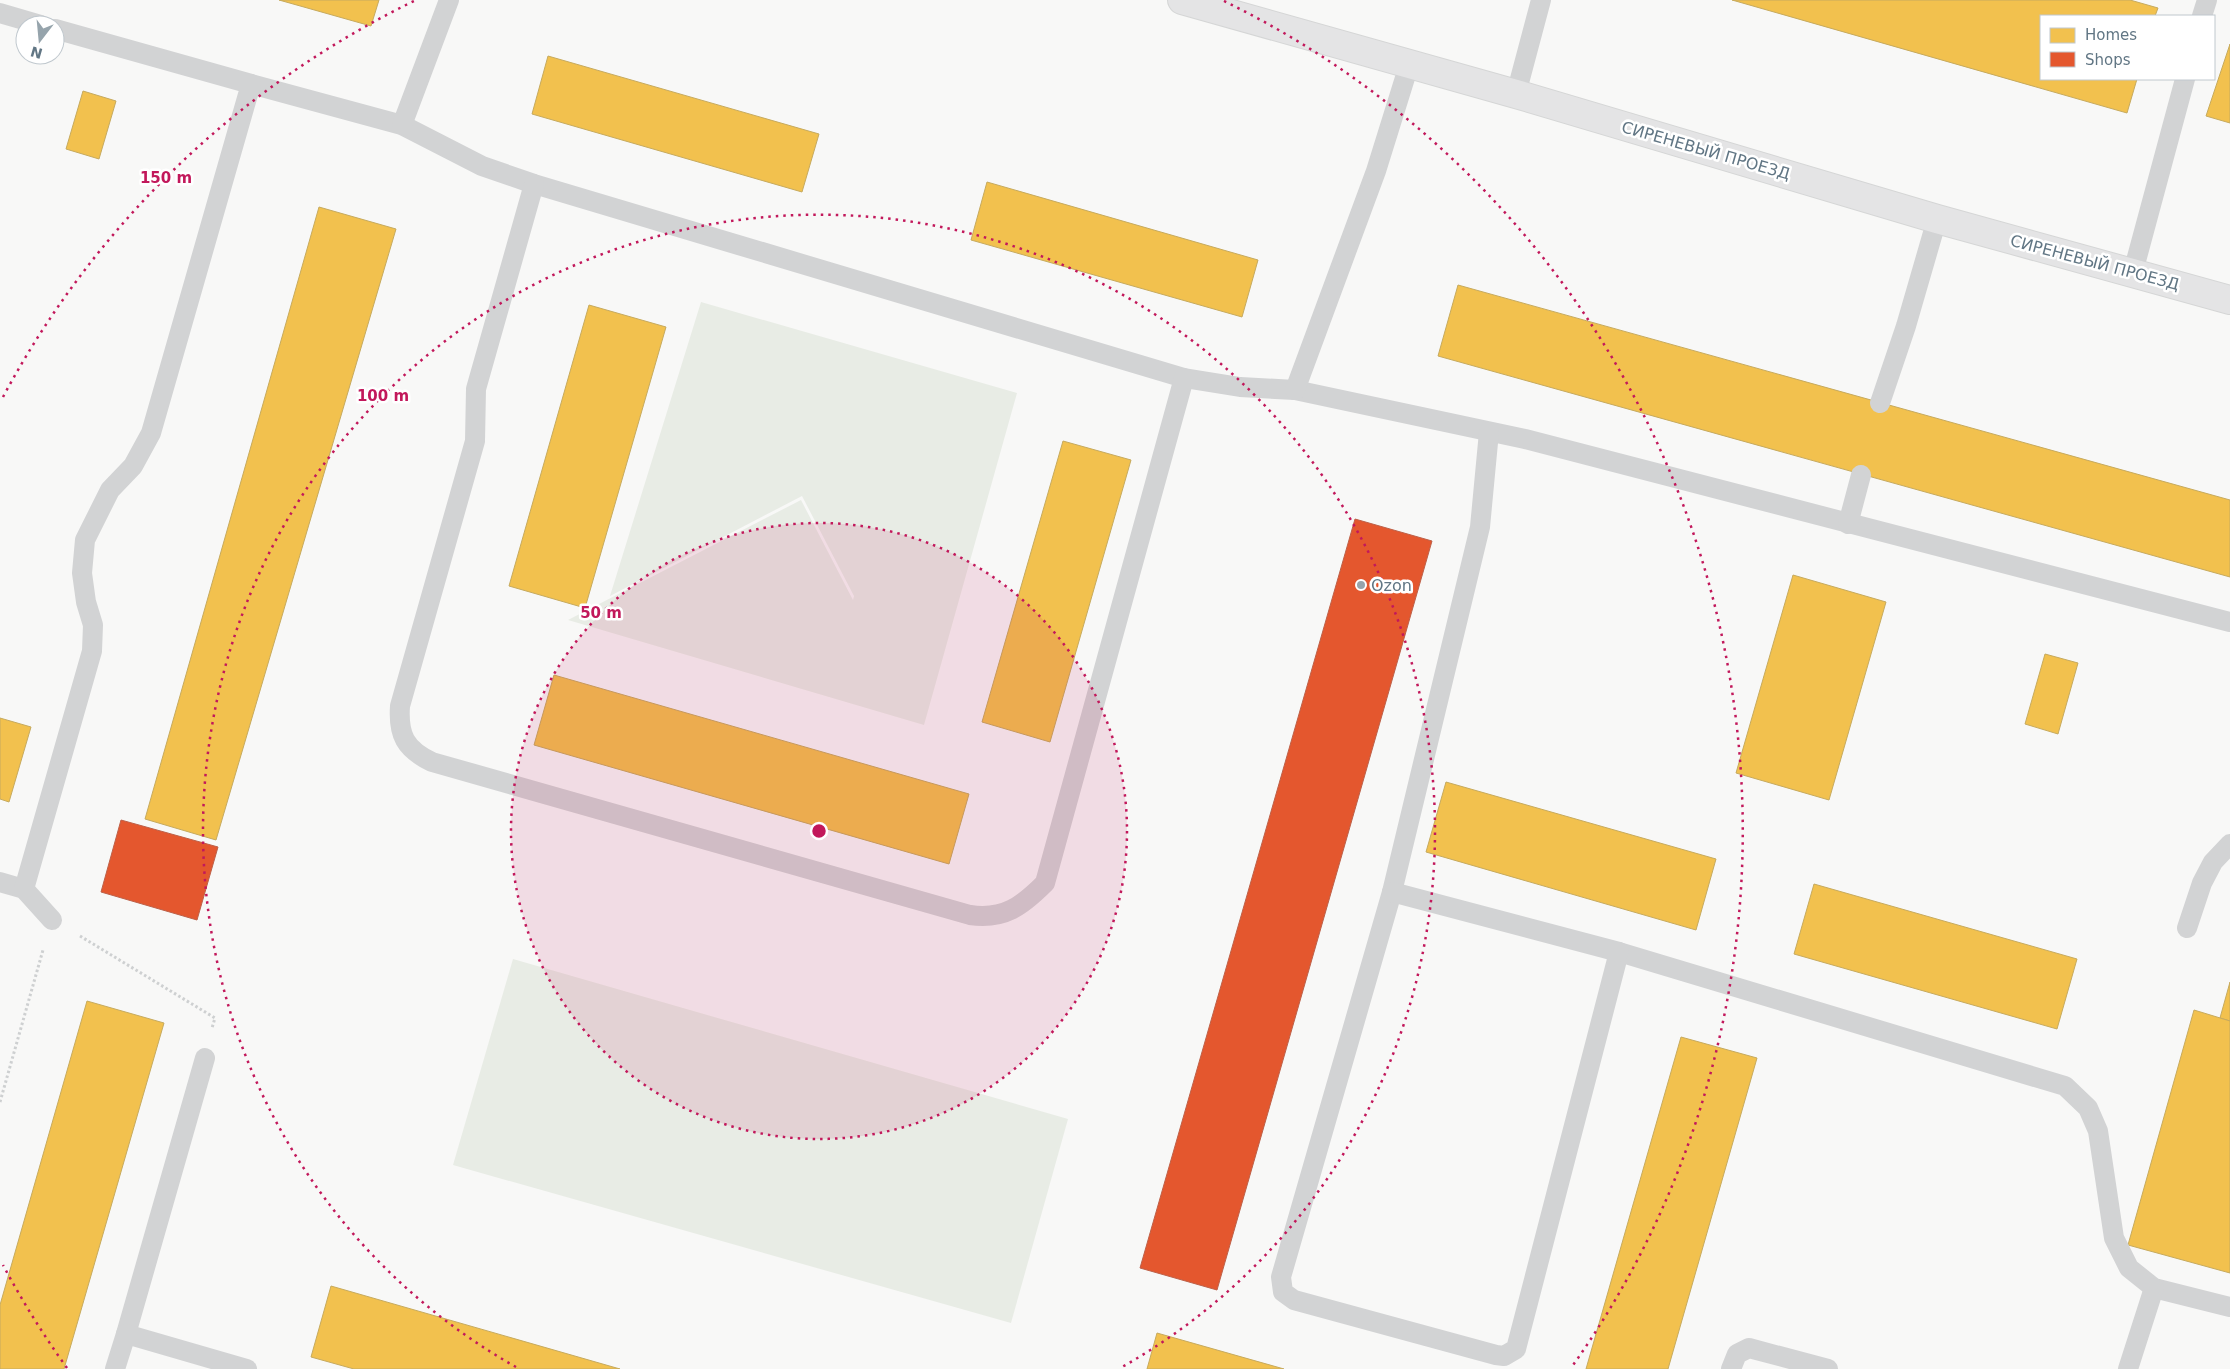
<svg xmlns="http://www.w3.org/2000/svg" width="2230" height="1369" viewBox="0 0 2230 1369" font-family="'DejaVu Sans',sans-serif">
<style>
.green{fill:#e8ece5}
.homes{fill:#f2c14e;stroke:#c6aa5e}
.shops{fill:#e4572e;stroke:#bd6048}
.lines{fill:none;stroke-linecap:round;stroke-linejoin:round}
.secondary-casing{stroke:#d5d6d6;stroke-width:30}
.path{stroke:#ced0d1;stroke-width:3;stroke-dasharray:2.5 2.5;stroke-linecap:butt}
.service{stroke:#d2d3d4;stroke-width:20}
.secondary{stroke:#e4e4e5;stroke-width:28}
.ring{fill:none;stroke:#c2185b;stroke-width:2.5;stroke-dasharray:2.5 5}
.poi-dot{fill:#96a4ac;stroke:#fff;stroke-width:2}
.labels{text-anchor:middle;stroke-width:5;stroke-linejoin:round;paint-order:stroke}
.street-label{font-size:16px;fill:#617684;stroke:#fff}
.poi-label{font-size:16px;fill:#617684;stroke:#fff;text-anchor:start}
.centre{fill:#c2185b;stroke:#fff;stroke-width:2.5}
.ring-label{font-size:15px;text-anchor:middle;font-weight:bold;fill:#c2185b;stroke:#fff;stroke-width:5;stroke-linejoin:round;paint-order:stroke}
</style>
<rect width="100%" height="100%" fill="#f8f8f7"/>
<!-- green -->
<g class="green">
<path d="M 701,302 L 1017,393 L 924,725 L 568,620 L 801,500 L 853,600 L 854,596 L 802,496 L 610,596 Z"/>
<path d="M 513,959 L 1068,1119 L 1011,1323 L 453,1165 Z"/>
</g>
<!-- homes -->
<g class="homes">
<path d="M 279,0 L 379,0 L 371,26 Z"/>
<path d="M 1732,0 L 2130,0 L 2158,8 L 2155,16 L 2041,16 L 2041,79 L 2137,79 L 2127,113 Z"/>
<path d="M 2230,44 L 2230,123 L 2206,116 Z"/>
<path d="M 548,56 L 819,134 L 802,192 L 532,114 Z"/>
<path d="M 83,91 L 116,101 L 99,159 L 66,149 Z"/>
<path d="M 987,182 L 1258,260 L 1242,317 L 971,240 Z"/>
<path d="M 319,207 L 396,229 L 216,840 L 145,819 Z"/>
<path d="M 1458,285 L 2230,500 L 2230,577 L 1438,356 Z"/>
<path d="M 589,305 L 666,327 L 585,608 L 509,586 Z"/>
<path d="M 1063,441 L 1131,460 L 1050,742 L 982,722 Z"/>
<path d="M 1793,575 L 1886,602 L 1829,800 L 1736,773 Z"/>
<path d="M 2045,654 L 2078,663 L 2058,734 L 2025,724 Z"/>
<path d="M 554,675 L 969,794 L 949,864 L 534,745 Z"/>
<path d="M 0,718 L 31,727 L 9,802 L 0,799 Z"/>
<path d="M 1446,782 L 1716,859 L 1696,930 L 1426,852 Z"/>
<path d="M 1814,884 L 2077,959 L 2057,1029 L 1794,954 Z"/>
<path d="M 2230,982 L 2230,1021 L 2220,1018 Z"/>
<path d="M 87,1001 L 164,1023 L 64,1369 L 0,1369 L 0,1305 Z"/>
<path d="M 2194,1010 L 2230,1021 L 2230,1273 L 2128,1245 Z"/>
<path d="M 1681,1037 L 1757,1058 L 1668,1369 L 1586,1369 Z"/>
<path d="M 331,1286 L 620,1369 L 354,1369 L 311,1357 Z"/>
<path d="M 1157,1333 L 1284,1369 L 1147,1369 Z"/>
</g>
<!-- shops -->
<g class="shops">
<path d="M 1355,519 L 1432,541 L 1217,1290 L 1140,1268 Z"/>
<path d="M 121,820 L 218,847 L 197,920 L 101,892 Z"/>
</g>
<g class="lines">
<!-- secondary casing -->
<g class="secondary-casing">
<path id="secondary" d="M 1182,0 L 1516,94 L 1937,219 L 2230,300"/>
</g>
<!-- path -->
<g class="path">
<path d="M 80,936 L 215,1018 L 212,1028"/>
<path d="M 0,1102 L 43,950"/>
</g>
<!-- service -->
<g class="service">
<path d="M 0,13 L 41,25"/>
<path d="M 2202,16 L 2207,0"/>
<path d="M 251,84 L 402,125 L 482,166 L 534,184 L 1184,378"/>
<path d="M 1516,94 L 1541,0"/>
<path d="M 402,125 L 449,0"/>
<path d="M 534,184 L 476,389 L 475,441 L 400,706 C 398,735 405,749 432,762 L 970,915 C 1004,920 1022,906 1045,883 L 1184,378 L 1240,387 L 1295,390 L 1525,439 L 2230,622"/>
<path d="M 2133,272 L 2185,79"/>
<path d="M 1295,390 L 1376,171 L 1409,65"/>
<path d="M 1880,403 L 1906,326 L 1937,219"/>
<path d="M 1489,432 L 1480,527 L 1392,892 L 1281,1277 L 1283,1292 L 1294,1300 L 1496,1355 L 1504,1356 L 1516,1349 L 1619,952 L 2065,1086 L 2088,1108 L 2098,1131 L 2114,1238 L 2129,1268 L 2154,1288 L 2230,1307"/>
<path d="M 1848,524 L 1861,475"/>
<path d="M 0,882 L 24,889 L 52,920"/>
<path d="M 24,889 L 92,651 L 93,625 L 86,602 L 82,573 L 85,540 L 110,490 L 133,466 L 151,433 L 251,84 L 55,29"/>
<path d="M 1392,892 L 1619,952"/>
<path d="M 2187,928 L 2202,883 L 2213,862 L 2230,844"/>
<path d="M 126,1334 L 205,1058"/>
<path d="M 115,1369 L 126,1334 L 247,1369"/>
<path d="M 1731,1369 L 1737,1354 L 1749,1348 L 1828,1369"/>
<path d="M 2128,1369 L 2154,1288"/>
</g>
<!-- secondary -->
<use href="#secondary" class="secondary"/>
</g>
<!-- distance rings -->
<circle cx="819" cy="831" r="308" fill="#c2185b" fill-opacity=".12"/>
<g class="ring">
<circle cx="819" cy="831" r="308"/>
<path d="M516 1367A616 616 0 1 1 1122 1367"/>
<path d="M67 1368A924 924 0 0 1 3 1265M3 397A924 924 0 0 1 414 1M1224 1A924 924 0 0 1 1571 1368"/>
</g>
<!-- markers -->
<circle class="poi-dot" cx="1361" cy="585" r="5"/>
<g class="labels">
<!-- street labels -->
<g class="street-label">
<text transform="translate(1706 150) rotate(16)" y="6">СИРЕНЕВЫЙ ПРОЕЗД</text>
<text transform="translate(2095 262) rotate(15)" y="6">СИРЕНЕВЫЙ ПРОЕЗД</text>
</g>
<!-- poi labels -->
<g class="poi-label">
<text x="1371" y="591">Ozon</text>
</g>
</g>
<circle cx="819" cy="831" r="8" class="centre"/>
<g class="ring-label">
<text x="166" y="183">150 m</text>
<text x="383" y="401">100 m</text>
<text x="601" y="618">50 m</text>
</g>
<!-- legend -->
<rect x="2040" y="15" width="175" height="65" fill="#ffffff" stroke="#c0c8ce"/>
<rect x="2050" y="28" width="25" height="15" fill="#f2c14e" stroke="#c0c8ce"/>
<text x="2085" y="40" font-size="15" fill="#617684">Homes</text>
<rect x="2050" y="52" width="25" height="15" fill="#e4572e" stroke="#c0c8ce"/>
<text x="2085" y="65" font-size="15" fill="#617684">Shops</text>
<!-- north arrow -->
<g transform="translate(40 40) rotate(196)"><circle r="24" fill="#ffffff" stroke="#c0c8ce"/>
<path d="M0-4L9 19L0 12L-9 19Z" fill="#96a4ac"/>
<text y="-8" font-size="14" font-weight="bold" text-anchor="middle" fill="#617684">N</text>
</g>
</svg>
